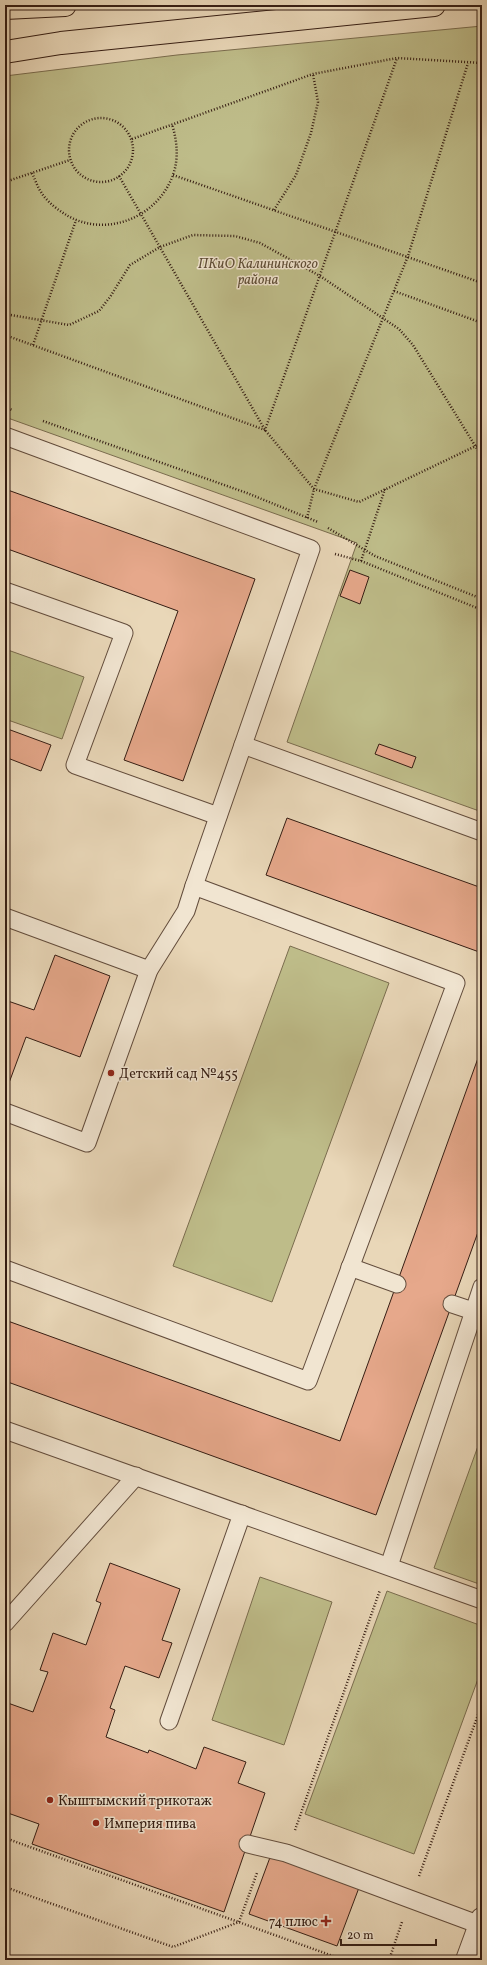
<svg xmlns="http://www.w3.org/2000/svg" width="487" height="1965" viewBox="0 0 487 1965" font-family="Vollkorn,serif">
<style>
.green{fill:#bebc89;stroke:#7a6c4e}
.building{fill:#e6a88b;stroke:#351d13}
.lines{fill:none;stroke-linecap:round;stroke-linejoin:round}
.service-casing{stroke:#624c3c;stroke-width:19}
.minor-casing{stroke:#624c3c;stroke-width:24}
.primary-casing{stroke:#351d13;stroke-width:24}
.path{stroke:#351d13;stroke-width:2.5;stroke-dasharray:1 2;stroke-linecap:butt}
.service{stroke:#f1e5d1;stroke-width:17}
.minor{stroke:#f1e5d1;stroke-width:22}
.primary{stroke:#e9d7b8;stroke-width:22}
.poi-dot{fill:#8f2418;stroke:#f1e5d1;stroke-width:1.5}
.labels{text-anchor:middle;stroke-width:3;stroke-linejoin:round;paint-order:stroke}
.park-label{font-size:14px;font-style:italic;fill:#5e4d36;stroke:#f1e5d1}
.poi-label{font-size:14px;fill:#351d13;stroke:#f1e5d1;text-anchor:start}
</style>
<rect width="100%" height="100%" fill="#e9d7b8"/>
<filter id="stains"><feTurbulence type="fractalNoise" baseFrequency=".005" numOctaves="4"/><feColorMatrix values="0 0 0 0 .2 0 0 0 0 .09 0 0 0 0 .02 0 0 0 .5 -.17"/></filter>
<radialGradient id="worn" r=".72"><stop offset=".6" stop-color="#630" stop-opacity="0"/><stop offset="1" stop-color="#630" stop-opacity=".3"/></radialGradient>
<!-- green -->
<g class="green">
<path d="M 482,26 L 482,812 L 287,742 L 357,543 L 5,417 L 5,76 L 177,55 Z"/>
<path d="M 5,649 L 84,677 L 62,739 L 5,719 Z"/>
<path d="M 290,946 L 389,983 L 272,1302 L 173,1266 Z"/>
<path d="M 482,1435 L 482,1585 L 434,1568 Z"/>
<path d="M 260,1577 L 332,1602 L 284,1745 L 212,1720 Z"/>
<path d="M 387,1591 L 482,1626 L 482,1668 L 414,1854 L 305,1814 Z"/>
</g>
<!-- building -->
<g class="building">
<path d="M 5,489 L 255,579 L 183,781 L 124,760 L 178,611 L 5,548 Z"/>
<path d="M 350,570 L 369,577 L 360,604 L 340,596 Z"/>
<path d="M 5,728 L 51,745 L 41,771 L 5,757 Z"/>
<path d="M 379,744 L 416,757 L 412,768 L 375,754 Z"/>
<path d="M 287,818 L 482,888 L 482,953 L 266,875 Z"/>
<path d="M 55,955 L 110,976 L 80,1057 L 26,1037 L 6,1091 L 5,1000 L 34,1010 Z"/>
<path d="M 482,1047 L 482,1221 L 376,1515 L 5,1381 L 5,1320 L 340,1441 Z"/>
<path d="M 110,1563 L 180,1589 L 162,1640 L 172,1643 L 159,1678 L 125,1666 L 110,1708 L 115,1710 L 106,1737 L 148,1753 L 149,1750 L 196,1769 L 204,1747 L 246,1762 L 238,1783 L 265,1793 L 224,1912 L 32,1844 L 39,1824 L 5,1812 L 5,1702 L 33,1712 L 48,1672 L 40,1670 L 53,1633 L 86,1645 L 101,1603 L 96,1601 Z"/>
<path d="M 272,1852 L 360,1885 L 337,1946 L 249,1914 Z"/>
</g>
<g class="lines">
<!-- service casing -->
<g class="service-casing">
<g id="service">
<path d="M 5,436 L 311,549 L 243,745 L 482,832"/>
<path d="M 5,591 L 124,633 L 75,765 L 218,816"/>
<path d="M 5,917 L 149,970"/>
<path d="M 5,1112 L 87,1143 L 149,970 L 186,911 L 194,886"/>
<path d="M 350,1267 L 397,1284"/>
<path d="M 5,1269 L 308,1381 L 456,983 L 194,886 L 243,745"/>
<path d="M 452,1304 L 473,1311"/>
<path d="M 5,1430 L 482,1600"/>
<path d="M 389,1566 L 482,1287"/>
<path d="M 5,1623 L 136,1476"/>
<path d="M 169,1721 L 242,1514"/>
<path d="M 248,1844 L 286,1853 L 480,1925"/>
</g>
</g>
<!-- minor casing -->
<g class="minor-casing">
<path id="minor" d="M 467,1960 L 482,1919"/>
</g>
<!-- primary casing -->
<g class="primary-casing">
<g id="primary">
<path d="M 5,8 L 65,5"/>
<path d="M 5,52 L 61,43 L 434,5"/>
</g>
</g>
<!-- path -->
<g class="path">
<circle cx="101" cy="150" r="32"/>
<path d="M 132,139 L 313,74 L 397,58 L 482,63"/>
<path d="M 32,173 C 35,179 37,186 41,192 C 47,202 58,210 68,216 C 107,238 158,217 173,175 C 179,158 177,141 172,124"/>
<path d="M 173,175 L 482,283"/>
<path d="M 119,176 L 265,430 L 314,489 L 359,502 L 482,443"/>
<path d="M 5,182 L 70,160"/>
<path d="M 274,210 L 296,175 L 311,133 L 318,102 L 313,74"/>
<path d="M 394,291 L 482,323"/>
<path d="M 5,314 L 69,325 L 99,311 L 110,297 L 130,265 L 160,247 L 193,235 L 235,236 L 260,243 L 320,276 L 399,329 L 413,345 L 482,457"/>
<path d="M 5,335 L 265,430 L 397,58"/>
<path d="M 33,345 L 76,220"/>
<path d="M 5,407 L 12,410"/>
<path d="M 43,421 L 247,493 L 318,522"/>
<path d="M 307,518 L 314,489 L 408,256 L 468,63"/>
<path d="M 328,528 L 375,556 L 482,599"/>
<path d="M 335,554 L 361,561 L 482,610"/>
<path d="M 361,561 L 385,489"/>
<path d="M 295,1830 L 380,1590"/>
<path d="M 5,1838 L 344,1960"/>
<path d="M 419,1876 L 482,1704"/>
<path d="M 5,1887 L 173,1947 L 239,1922 L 257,1873"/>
<path d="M 389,1960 L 402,1922"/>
</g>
<!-- service -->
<use href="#service" class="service"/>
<!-- minor -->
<use href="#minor" class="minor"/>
<!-- primary -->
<use href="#primary" class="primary"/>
</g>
<!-- markers -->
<g class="poi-dot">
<circle cx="111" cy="1073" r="4"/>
<circle cx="50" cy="1800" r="4"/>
<circle cx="96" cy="1823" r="4"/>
<path d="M324 1915h4v4h4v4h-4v4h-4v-4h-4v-4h4z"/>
</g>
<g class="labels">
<!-- park labels -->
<g class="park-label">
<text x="258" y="268">ПКиО Калининского<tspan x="258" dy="16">района</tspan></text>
</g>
<!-- poi labels -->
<g class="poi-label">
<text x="119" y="1078">Детский сад №455</text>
<text x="58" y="1805">Кыштымский трикотаж</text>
<text x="104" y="1828">Империя пива</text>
<text x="318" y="1926" text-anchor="end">74 плюс</text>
</g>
</g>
<!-- margin -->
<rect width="487" height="1965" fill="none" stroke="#e9d7b8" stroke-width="20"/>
<rect x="6" y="6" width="475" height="1953" fill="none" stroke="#351d13" stroke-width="2"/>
<rect x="10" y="10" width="467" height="1945" fill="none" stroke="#351d13"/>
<!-- scale -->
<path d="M341 1939v6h95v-6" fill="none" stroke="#351d13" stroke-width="2"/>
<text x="347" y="1939" font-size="12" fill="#351d13" stroke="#f1e5d1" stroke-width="3" paint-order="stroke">20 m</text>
<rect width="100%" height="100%" filter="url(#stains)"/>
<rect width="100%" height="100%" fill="url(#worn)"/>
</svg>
